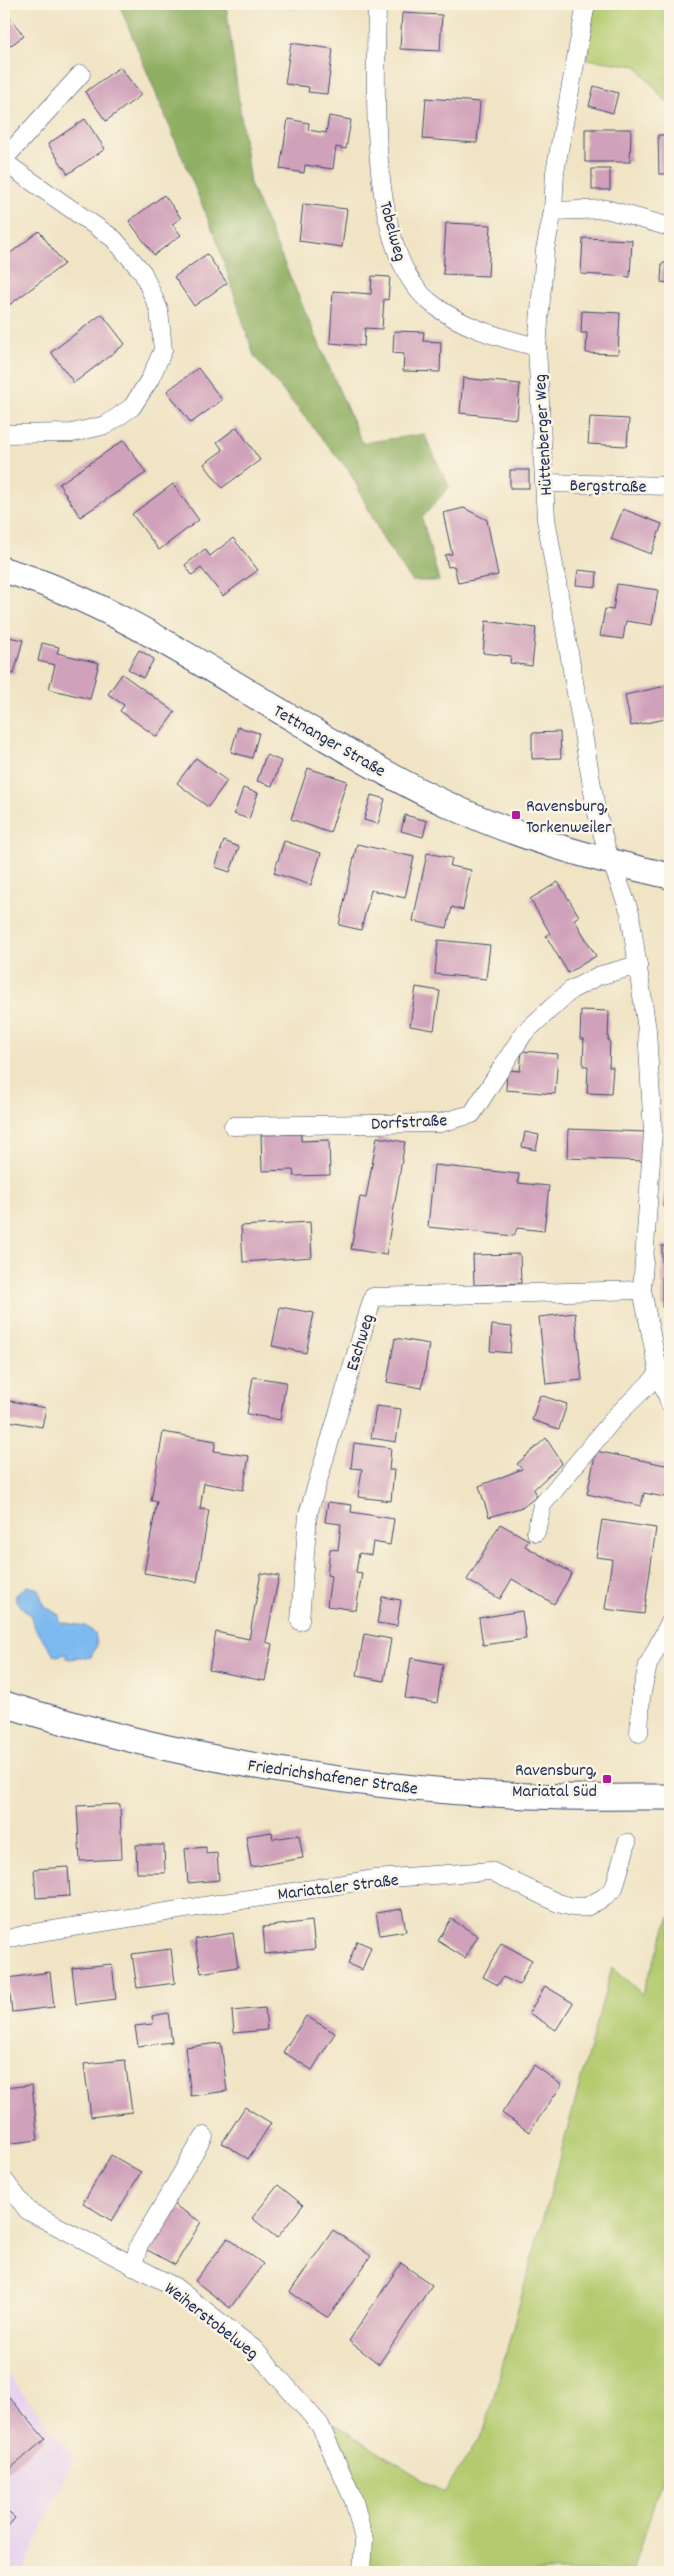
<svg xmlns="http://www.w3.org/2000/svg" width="674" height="2576" viewBox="0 0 674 2576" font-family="Dekko,sans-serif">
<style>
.built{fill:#e7d2ef}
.green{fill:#b3ca6e;stroke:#677c66}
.forest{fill:#8eae61;stroke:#546e60}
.water{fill:#7cb9ef;stroke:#4c74a6}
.building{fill:#d0a1ba}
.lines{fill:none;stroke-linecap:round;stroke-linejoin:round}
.street-casing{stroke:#3b4a6d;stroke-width:19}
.secondary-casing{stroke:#3b4a6d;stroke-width:27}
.street{stroke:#fff;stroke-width:18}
.secondary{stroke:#fff;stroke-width:25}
.poi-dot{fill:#b5179e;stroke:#fcf5e5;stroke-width:2}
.labels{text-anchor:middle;stroke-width:5;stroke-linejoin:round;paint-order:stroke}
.street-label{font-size:18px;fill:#1b2f5e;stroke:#fcf5e5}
.poi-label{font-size:18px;fill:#1b2f5e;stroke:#fcf5e5;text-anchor:start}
</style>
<rect width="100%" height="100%" fill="#fcf5e5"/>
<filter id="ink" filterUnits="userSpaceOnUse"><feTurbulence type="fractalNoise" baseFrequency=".02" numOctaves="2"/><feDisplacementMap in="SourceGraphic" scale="10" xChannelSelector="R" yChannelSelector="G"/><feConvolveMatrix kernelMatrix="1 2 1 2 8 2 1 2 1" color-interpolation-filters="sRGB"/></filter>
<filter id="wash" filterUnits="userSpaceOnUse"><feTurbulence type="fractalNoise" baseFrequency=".0096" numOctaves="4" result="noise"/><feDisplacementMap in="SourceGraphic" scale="20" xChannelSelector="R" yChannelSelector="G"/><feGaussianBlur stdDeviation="1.12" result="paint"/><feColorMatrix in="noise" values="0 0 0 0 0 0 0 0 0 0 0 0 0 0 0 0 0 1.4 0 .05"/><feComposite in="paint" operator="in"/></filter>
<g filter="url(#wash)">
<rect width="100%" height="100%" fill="#f0e4c5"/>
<!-- built -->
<path class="built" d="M 4,2370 L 74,2456 L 23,2572 L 4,2572 Z"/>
<!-- green -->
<g class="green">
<path d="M 594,4 L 670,4 L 670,102 L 665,101 L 637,66 L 586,59 Z"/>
<path d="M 670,1917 L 670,2452 L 633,2572 L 362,2572 L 364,2540 L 325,2418 L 444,2493 L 485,2429 L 612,1967 L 642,1994 Z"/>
</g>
<!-- forest -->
<path class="forest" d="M 119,4 L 226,4 L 250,184 L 362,443 L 424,434 L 449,487 L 422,518 L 439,581 L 412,581 L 384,541 L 350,472 L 254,356 L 217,241 Z"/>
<!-- water -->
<path class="water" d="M 27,1586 L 39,1589 L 43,1605 L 59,1615 L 59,1622 L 85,1626 L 95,1633 L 97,1645 L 91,1657 L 69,1659 L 66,1658 L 67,1654 L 57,1656 L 53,1654 L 33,1625 L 31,1616 L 16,1602 L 16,1595 Z"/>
<g id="blocks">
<!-- building -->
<g class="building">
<path d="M 267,4 L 295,4 L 295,8 Z"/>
<path d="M 4,10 L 24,36 L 4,50 Z"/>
<path d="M 402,13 L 442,15 L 440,51 L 400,49 Z"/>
<path d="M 291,43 L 333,49 L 327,94 L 308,92 L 309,87 L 285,84 Z"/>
<path d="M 120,67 L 141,95 L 106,121 L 85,92 Z"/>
<path d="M 594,86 L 618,93 L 613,113 L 589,106 Z"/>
<path d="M 426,98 L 480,102 L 477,143 L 423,139 Z"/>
<path d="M 329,116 L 351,120 L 346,149 L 336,147 L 333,169 L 305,165 L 304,173 L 280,169 L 288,119 L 309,123 L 308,130 L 326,133 Z"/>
<path d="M 85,119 L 105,149 L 68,174 L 48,144 Z"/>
<path d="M 585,129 L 631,129 L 630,162 L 585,162 Z"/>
<path d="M 658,135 L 670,135 L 670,174 L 659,174 Z"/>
<rect x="592" y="169" width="18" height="21"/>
<path d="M 164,195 L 181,218 L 172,224 L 181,235 L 154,255 L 129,221 Z"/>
<path d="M 303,204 L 347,209 L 342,247 L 299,241 Z"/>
<path d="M 446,223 L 491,225 L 488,276 L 443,274 Z"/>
<path d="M 39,231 L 64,264 L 4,309 L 4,258 Z"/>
<path d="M 583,238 L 632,240 L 630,277 L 581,274 Z"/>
<path d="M 207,254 L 227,283 L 194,306 L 174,277 Z"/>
<path d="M 662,263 L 670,263 L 670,310 L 667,310 L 668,283 L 661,282 Z"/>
<path d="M 372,276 L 390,277 L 388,300 L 384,299 L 382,329 L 365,328 L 364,346 L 330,343 L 333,291 L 371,294 Z"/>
<path d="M 582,311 L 620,313 L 618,354 L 586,353 L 587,333 L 581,333 Z"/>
<path d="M 102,314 L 125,344 L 74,383 L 51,352 Z"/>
<path d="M 394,331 L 424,332 L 423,341 L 441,342 L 440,372 L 403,371 L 404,354 L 393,353 Z"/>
<path d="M 198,368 L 222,400 L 191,423 L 167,391 Z"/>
<path d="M 463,378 L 520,384 L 517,419 L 460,413 Z"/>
<path d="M 590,417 L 629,419 L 627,446 L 588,444 Z"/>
<path d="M 237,427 L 260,460 L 222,488 L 204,464 L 223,450 L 217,442 Z"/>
<path d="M 124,440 L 146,473 L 80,517 L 59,484 Z"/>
<rect x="510" y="470" width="19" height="18"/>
<path d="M 173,484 L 199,520 L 159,550 L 132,514 Z"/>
<path d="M 464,508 L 487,520 L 498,575 L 458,583 L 454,566 L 448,567 L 445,555 L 452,554 L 443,513 Z"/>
<path d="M 623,509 L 662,524 L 651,554 L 611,539 Z"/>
<path d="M 233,538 L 258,570 L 223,596 L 201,568 L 192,575 L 185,565 L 205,549 L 210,556 Z"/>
<path d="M 578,570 L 597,572 L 596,587 L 576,585 Z"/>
<path d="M 617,584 L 658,590 L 652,625 L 626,621 L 623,639 L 600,636 L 605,609 L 613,610 Z"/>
<path d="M 486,621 L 536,628 L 532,666 L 510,663 L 511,656 L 483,653 Z"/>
<path d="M 4,636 L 23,640 L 14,674 L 4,672 Z"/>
<path d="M 42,643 L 59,647 L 57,653 L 99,663 L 90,699 L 49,689 L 55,665 L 38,661 Z"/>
<path d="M 139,650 L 154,659 L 143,678 L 128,669 Z"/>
<path d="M 122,674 L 175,712 L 157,737 L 120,711 L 124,705 L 108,694 Z"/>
<path d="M 670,685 L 670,718 L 631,726 L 625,695 Z"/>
<path d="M 238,727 L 259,733 L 252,758 L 231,752 Z"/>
<path d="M 560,732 L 561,758 L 532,759 L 532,733 Z"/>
<path d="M 266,755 L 281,761 L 272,786 L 257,781 Z"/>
<path d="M 196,758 L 227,781 L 208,807 L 177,783 Z"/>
<path d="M 308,768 L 347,781 L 330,833 L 291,819 Z"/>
<path d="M 243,788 L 258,793 L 249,819 L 234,814 Z"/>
<path d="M 371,795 L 385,799 L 378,824 L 364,820 Z"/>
<path d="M 405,815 L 427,821 L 423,837 L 401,831 Z"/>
<path d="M 224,841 L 239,847 L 230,872 L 215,867 Z"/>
<path d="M 284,841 L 321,853 L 311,885 L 274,873 Z"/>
<path d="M 357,844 L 414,857 L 405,898 L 371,890 L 361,930 L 339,925 Z"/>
<path d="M 427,853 L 452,858 L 450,866 L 471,870 L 463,910 L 452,907 L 447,928 L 413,921 Z"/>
<path d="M 558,882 L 579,916 L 574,919 L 596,956 L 568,973 L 546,936 L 550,933 L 530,899 Z"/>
<path d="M 438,940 L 490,945 L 486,979 L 435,974 Z"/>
<path d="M 416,987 L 440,991 L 434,1030 L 410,1026 Z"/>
<path d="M 581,1010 L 609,1011 L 608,1040 L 610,1040 L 609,1067 L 613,1067 L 611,1094 L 587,1093 L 588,1066 L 583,1066 L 584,1039 L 580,1039 Z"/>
<path d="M 522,1051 L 558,1054 L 555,1094 L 506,1090 L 507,1070 L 520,1071 Z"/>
<path d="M 568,1129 L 645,1132 L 644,1161 L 567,1158 Z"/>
<path d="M 525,1132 L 539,1135 L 536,1150 L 522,1147 Z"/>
<path d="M 301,1134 L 301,1141 L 329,1140 L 330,1175 L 294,1176 L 293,1170 L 262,1171 L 261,1135 Z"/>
<path d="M 377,1137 L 405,1142 L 386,1255 L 351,1249 L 360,1197 L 366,1198 Z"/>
<path d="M 669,1140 L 670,1141 L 670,1207 L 663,1207 Z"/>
<path d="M 434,1165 L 519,1174 L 518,1183 L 549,1186 L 544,1231 L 517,1228 L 514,1236 L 428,1227 Z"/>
<path d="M 310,1222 L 312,1257 L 243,1262 L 241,1226 Z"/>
<rect x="662" y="1246" width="8" height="61"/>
<path d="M 520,1254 L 521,1283 L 474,1285 L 473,1255 Z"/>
<path d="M 280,1307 L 314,1313 L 306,1353 L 272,1346 Z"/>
<path d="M 575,1313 L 582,1380 L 546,1384 L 539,1317 Z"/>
<path d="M 492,1325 L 512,1327 L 510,1353 L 490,1351 Z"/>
<path d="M 395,1338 L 429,1344 L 422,1388 L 387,1382 Z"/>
<path d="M 253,1377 L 286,1382 L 280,1420 L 247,1414 Z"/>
<path d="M 540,1395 L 567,1404 L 559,1429 L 532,1420 Z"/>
<path d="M 5,1400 L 46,1408 L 42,1427 L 4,1420 Z"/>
<path d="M 376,1406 L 401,1409 L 396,1442 L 371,1438 Z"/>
<path d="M 163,1432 L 216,1441 L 214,1451 L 249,1456 L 243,1490 L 204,1483 L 200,1509 L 209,1510 L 197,1582 L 144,1573 L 157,1501 L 151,1501 Z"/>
<path d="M 546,1438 L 562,1463 L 534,1489 L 537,1496 L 523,1507 L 489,1517 L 479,1486 L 522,1469 L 517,1464 Z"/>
<path d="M 354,1443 L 391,1448 L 389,1470 L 394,1470 L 391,1501 L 358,1497 L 362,1469 L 351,1468 Z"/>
<path d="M 596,1451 L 670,1466 L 669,1498 L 644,1493 L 641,1506 L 587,1494 Z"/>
<path d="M 328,1502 L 352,1505 L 351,1512 L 394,1519 L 390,1545 L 373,1542 L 371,1555 L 359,1553 L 356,1572 L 362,1573 L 356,1610 L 327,1606 L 331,1576 L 327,1575 L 330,1549 L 338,1550 L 341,1524 L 325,1522 Z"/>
<path d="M 602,1520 L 656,1528 L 644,1614 L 605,1609 L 612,1559 L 596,1557 Z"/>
<path d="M 500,1524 L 529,1540 L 525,1546 L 572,1573 L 554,1604 L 512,1579 L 500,1599 L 467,1580 Z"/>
<path d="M 261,1573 L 279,1576 L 266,1642 L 272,1644 L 265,1681 L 209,1670 L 216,1632 L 249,1639 Z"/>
<path d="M 382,1597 L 401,1600 L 397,1626 L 377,1623 Z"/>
<path d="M 522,1611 L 526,1639 L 483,1645 L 479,1618 Z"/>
<path d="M 364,1634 L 391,1639 L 384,1681 L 357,1676 Z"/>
<path d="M 411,1658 L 443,1664 L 437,1703 L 405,1698 Z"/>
<path d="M 120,1804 L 122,1859 L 80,1861 L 77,1806 Z"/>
<path d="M 272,1832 L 273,1839 L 299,1835 L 303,1858 L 251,1867 L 246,1836 Z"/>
<path d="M 136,1845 L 164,1845 L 165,1873 L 137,1873 Z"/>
<path d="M 206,1847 L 206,1854 L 217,1853 L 219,1880 L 188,1883 L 185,1849 Z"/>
<path d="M 68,1867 L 70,1896 L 36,1898 L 34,1869 Z"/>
<path d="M 402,1909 L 406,1931 L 380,1935 L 376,1913 Z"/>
<path d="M 451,1919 L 478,1936 L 465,1958 L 438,1941 Z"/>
<path d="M 312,1921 L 315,1949 L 265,1954 L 263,1927 Z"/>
<path d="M 233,1933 L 238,1967 L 201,1973 L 195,1939 Z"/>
<path d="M 357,1941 L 371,1947 L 362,1970 L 348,1964 Z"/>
<path d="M 501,1943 L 532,1960 L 519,1985 L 503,1977 L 498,1985 L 483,1977 Z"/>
<path d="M 171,1949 L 175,1983 L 137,1988 L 132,1954 Z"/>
<path d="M 112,1964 L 116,1999 L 76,2004 L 72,1968 Z"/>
<path d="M 50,1972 L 54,2007 L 12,2012 L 8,1978 Z"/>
<path d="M 545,1986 L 573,2003 L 556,2030 L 529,2013 Z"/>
<path d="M 265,2008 L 267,2030 L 234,2033 L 232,2011 Z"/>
<path d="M 168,2013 L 172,2042 L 138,2046 L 135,2026 L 153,2024 L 152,2016 Z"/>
<path d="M 306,2016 L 335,2033 L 312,2070 L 283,2052 Z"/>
<path d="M 221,2043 L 227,2091 L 191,2096 L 185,2047 Z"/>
<path d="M 125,2060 L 132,2112 L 91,2117 L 84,2064 Z"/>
<path d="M 534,2065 L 562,2085 L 529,2132 L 502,2113 Z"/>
<path d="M 32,2085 L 38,2140 L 4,2144 L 4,2088 Z"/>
<path d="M 245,2107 L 271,2123 L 248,2159 L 222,2143 Z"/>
<path d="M 111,2155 L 141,2172 L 112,2221 L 83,2203 Z"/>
<path d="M 278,2185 L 303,2205 L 277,2238 L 252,2218 Z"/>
<path d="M 171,2203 L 201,2222 L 175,2265 L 142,2247 Z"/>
<path d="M 333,2230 L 371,2256 L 328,2318 L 290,2292 Z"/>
<path d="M 228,2238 L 263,2264 L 230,2308 L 195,2281 Z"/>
<path d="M 401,2263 L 432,2285 L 379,2364 L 349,2341 Z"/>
<path d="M 4,2391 L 45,2439 L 4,2474 L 4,2439 L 7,2436 L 4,2433 Z"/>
<path d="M 4,2509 L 15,2518 L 4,2531 Z"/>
</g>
</g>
</g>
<g filter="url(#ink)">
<use href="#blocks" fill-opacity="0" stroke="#3b4a6d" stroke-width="1"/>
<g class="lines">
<!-- street casing -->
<g class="street-casing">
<g id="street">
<path d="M 377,4 C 376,80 366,251 430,302 C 460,327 501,338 537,347"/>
<path d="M 586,4 L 555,172 L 553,211 L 545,250 L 537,347 L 546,519 L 596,809 L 606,847 L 630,913 L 647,1030 L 653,1132 L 642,1290 L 659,1374 L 670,1404"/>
<path d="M 4,159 L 81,74"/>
<path d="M 4,162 L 114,239 L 143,273 L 159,310 L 163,350 L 150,379 L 132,407 L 106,425 L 72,433 L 4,434"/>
<path d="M 553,211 L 606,209 L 670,227"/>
<path d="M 545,483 L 670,486"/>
<path d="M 233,1126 L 440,1123 L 472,1114 L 524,1033 L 571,990 L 598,976 L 638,965"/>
<path d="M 536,1532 L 542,1505 L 616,1416 L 659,1374"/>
<path d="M 300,1621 L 308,1514 L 373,1297 L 642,1290"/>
<path d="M 639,1733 L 641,1696 L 648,1665 L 670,1622"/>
<path d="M 4,1940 L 28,1934 L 375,1879 L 491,1871 L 558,1903 L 573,1907 L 586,1907 L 603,1898 L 614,1888 L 627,1843"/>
<path d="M 4,2180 L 28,2211 L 175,2287 L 253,2348 L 320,2425 L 354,2501 L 364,2540 L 362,2572"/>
<path d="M 133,2266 L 139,2245 L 204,2136"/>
</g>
</g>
<!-- secondary casing -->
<g class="secondary-casing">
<g id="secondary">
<path d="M 4,570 C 109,601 202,665 295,720 C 346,750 398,782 451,806 C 522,839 595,859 670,876"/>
<path d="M 4,1704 C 174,1757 352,1789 531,1796 C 577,1798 624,1797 670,1797"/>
</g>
</g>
<!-- street -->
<use href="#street" class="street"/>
<!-- secondary -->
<use href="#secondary" class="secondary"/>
</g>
</g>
<!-- markers -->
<g class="poi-dot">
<rect x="511" y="810" width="10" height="10" rx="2.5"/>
<rect x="602" y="1774" width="10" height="10" rx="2.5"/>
</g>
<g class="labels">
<!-- street labels -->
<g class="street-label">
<text transform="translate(394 231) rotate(75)" y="6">Tobelweg</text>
<text transform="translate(542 435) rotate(-93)" y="6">Hüttenberger Weg</text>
<text transform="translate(608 485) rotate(1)" y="6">Bergstraße</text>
<text transform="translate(330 740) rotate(30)" y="6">Tettnanger Straße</text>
<text transform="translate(409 1121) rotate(-3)" y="6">Dorfstraße</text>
<text transform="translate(359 1342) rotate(-73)" y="6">Eschweg</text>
<text transform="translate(333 1776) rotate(8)" y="6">Friedrichshafener Straße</text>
<text transform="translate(338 1886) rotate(-7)" y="6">Mariataler Straße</text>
<text transform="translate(212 2320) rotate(38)" y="6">Weiherstobelweg</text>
</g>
<!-- poi labels -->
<g class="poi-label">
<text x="526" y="811">Ravensburg,<tspan x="526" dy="21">Torkenweiler</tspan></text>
<text x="597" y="1775" text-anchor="end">Ravensburg,<tspan x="597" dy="21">Mariatal Süd</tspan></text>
</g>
</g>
<!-- margin -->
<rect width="674" height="2576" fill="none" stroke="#fcf5e5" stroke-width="20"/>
</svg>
